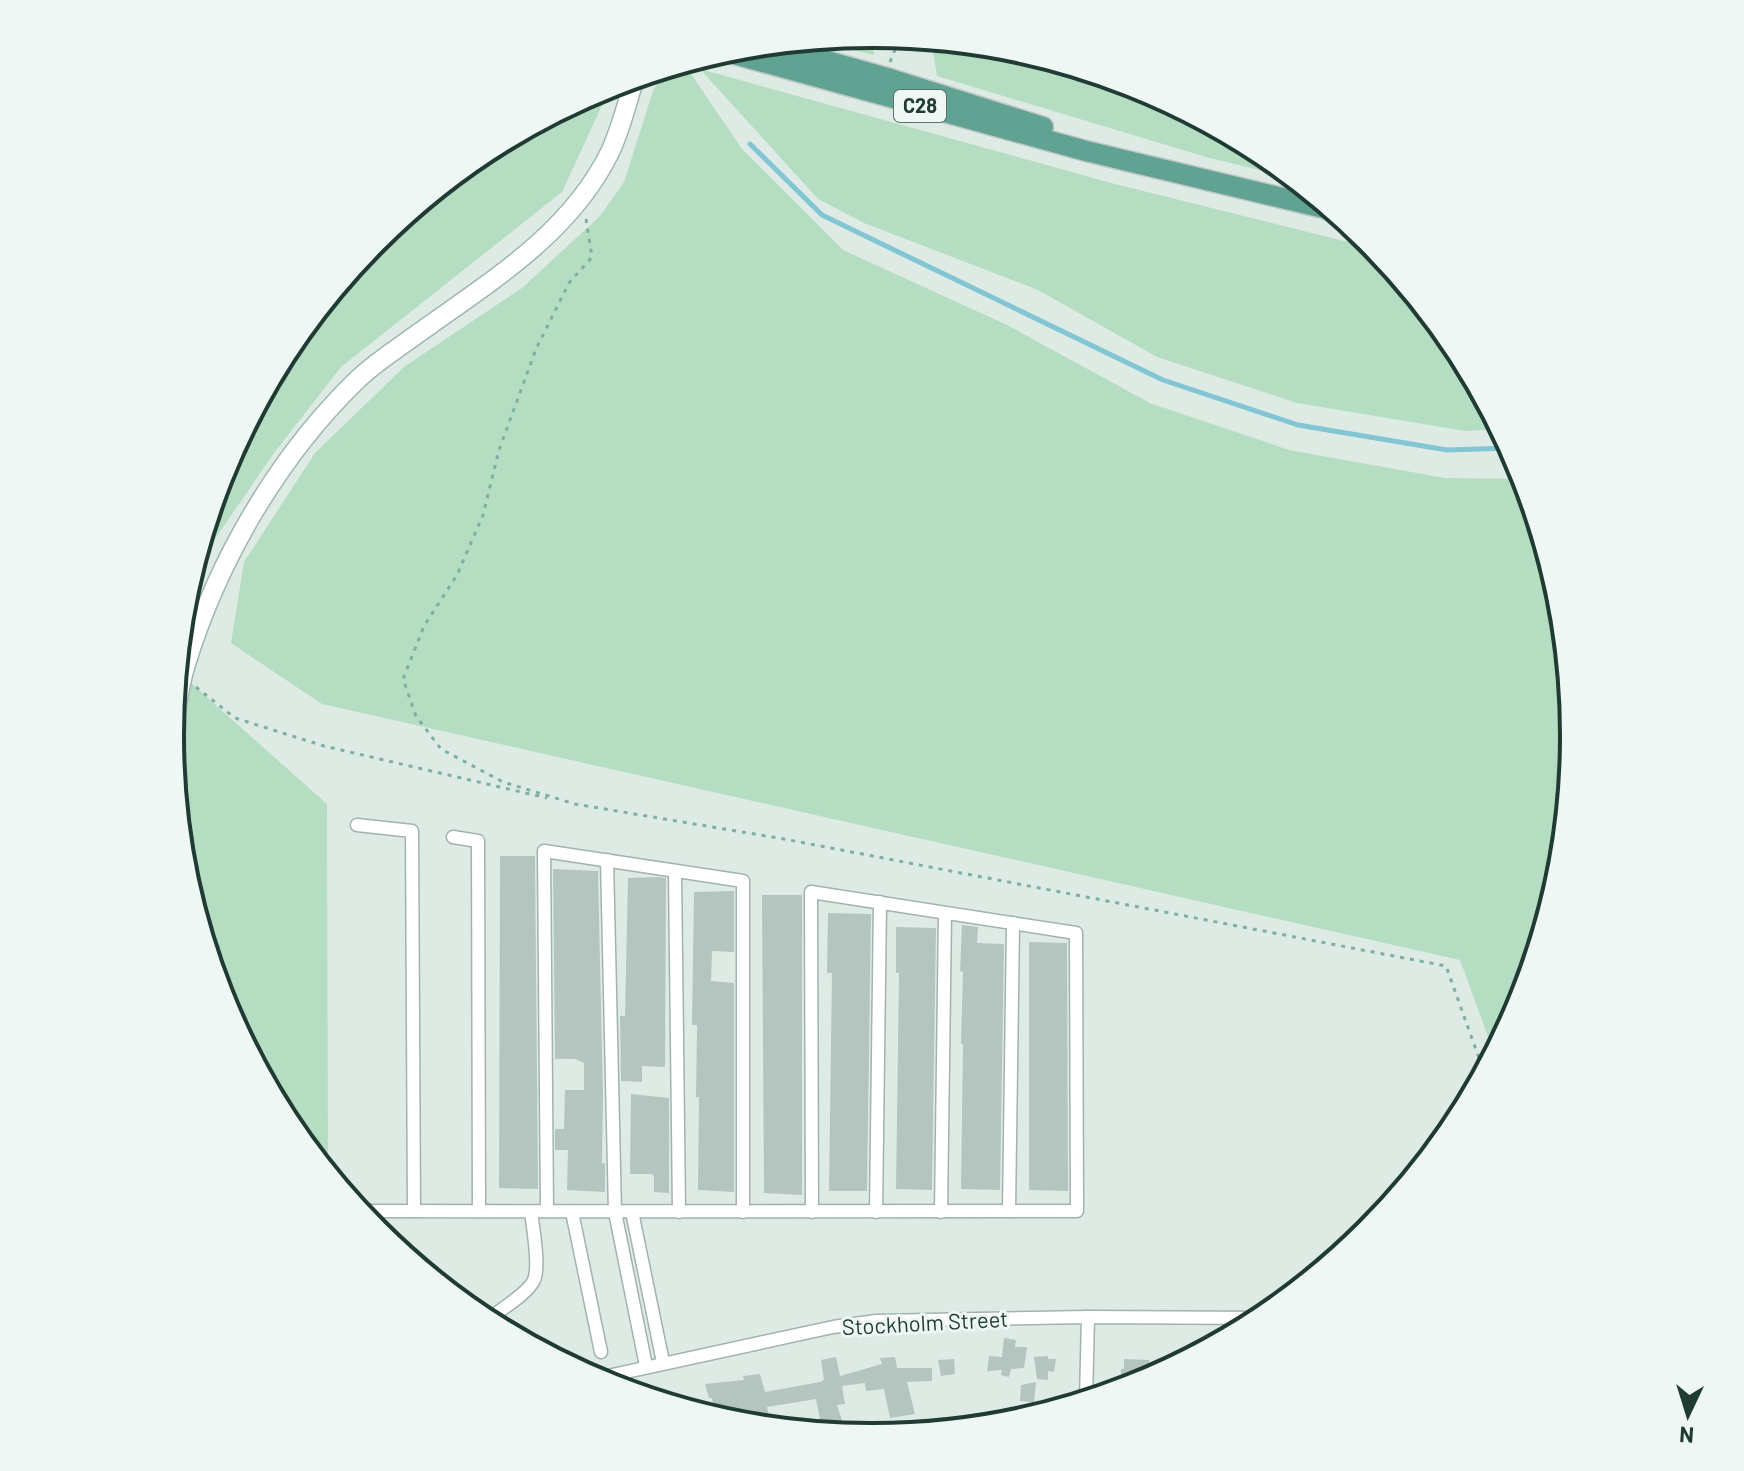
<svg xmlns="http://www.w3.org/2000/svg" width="1744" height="1471" viewBox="0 0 1744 1471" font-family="Barlow,sans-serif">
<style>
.green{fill:#b5ddc1}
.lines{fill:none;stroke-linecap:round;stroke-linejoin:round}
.stream{stroke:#82c5d3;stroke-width:5}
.building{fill:#b3c5be}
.minor-casing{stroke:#a1b3ac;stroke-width:15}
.secondary-casing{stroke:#9db7ae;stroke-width:21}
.primary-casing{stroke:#c0c8c6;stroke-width:23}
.path{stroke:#7db0a1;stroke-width:3;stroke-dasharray:4 6;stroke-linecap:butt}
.minor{stroke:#fff;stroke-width:12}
.secondary{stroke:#fff;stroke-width:18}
.primary{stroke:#60a393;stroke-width:20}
.labels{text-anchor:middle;stroke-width:6;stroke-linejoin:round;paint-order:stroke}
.shield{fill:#eef7f3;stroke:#5d736d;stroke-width:2}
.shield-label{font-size:20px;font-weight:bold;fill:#1f3b34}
.street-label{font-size:22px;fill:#1f3b34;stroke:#eef7f3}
.rim{fill:none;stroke:#1f3b34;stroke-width:4}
</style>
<rect width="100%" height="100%" fill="#deebe5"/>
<!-- green -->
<g class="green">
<path d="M 873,34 L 874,55 L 815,40 L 872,34 Z"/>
<path d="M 931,40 L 1009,48 L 1141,88 L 1262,152 L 1295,179 L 1206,157 L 937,76 Z"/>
<path d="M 680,64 L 685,65 L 742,149 L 843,250 L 1007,325 L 1150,403 L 1289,450 L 1445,478 L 1524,479 L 1560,599 L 1573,736 L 1560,873 L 1520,1004 L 1494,1053 L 1460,960 L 322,704 L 231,643 L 244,562 L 315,453 L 404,367 L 522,288 L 600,216 L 624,182 L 653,91 L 664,72 Z"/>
<path d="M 700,69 L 1115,184 L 1376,249 L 1456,346 L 1500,429 L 1465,431 L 1297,403 L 1157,357 L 1038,290 L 864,223 L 818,199 Z"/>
<path d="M 603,88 L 604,101 L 562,192 L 341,367 L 274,453 L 197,565 L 184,603 L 224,467 L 289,345 L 376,239 L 483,152 Z"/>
<path d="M 183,676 L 327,804 L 328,1173 L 288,1125 L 224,1004 L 184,872 L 171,741 Z"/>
</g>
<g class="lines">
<!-- stream -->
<path class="stream" d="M 750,144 L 822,215 L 1163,380 L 1298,425 L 1447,450 L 1510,448"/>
</g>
<!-- building -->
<g class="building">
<path d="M 500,856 L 535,856 L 538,1189 L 499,1188 Z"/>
<path d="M 553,869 L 598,871 L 603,1097 L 602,1163 L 605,1163 L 605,1192 L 567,1190 L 568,1150 L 555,1150 L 555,1129 L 564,1129 L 565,1090 L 584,1090 L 584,1063 L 575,1059 L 555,1059 Z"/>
<path d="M 659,877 L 666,878 L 665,1067 L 642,1066 L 642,1082 L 621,1081 L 620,1016 L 625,1016 L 628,878 Z"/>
<path d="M 734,891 L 734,952 L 712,951 L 711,981 L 734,983 L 734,1192 L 698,1190 L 699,1097 L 696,1097 L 697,1025 L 692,1025 L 694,892 Z"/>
<path d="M 762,895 L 802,895 L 802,1195 L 764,1193 Z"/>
<path d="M 828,913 L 871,914 L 867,1191 L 829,1191 L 832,973 L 827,973 Z"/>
<path d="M 962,925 L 978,927 L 977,943 L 1004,944 L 1000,1190 L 961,1189 L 963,1044 L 961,1044 L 963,972 L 960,971 Z"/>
<path d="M 896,927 L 936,928 L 932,1190 L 896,1189 L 899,973 L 896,973 Z"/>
<path d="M 1029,942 L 1067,943 L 1068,1191 L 1029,1190 Z"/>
<path d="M 631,1094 L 669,1098 L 669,1193 L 654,1192 L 654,1176 L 651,1174 L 630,1174 Z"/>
<path d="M 1004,1338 L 1016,1340 L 1015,1347 L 1027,1347 L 1024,1368 L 1011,1369 L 1009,1377 L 1001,1375 L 1002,1370 L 987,1371 L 989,1356 L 1002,1357 Z"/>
<path d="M 1048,1356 L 1048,1359 L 1056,1359 L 1054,1372 L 1048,1371 L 1048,1380 L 1037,1379 L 1034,1357 Z"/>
<path d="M 836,1357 L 840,1376 L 882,1364 L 880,1358 L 895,1357 L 897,1368 L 932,1368 L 932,1381 L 907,1382 L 915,1414 L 890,1418 L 884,1389 L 866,1391 L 865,1383 L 842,1386 L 845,1404 L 837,1405 L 844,1426 L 822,1430 L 816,1399 L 767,1407 L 769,1417 L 730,1422 L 715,1417 L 712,1398 L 709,1398 L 705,1384 L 744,1380 L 743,1376 L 760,1374 L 765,1392 L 820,1382 L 824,1380 L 821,1360 Z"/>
<path d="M 954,1359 L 955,1374 L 941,1376 L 938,1360 Z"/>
<path d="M 1124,1359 L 1149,1360 L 1149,1379 L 1121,1389 L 1121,1369 L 1124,1369 Z"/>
<path d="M 1036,1382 L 1034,1402 L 1020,1401 L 1021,1385 Z"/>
</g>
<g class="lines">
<!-- minor casing -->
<g class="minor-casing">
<g id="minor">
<path d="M 357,825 L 412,831 L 414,1211"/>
<path d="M 453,837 L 478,841 L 479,1211"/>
<path d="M 607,860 L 615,1212 L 646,1366"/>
<path d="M 675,871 L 679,1212"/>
<path d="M 359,1211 C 598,1211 838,1212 1077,1211 L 1076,933 L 811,892 L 812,1212"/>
<path d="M 547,1211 L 544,851 L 743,881 L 743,1212"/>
<path d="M 1009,1211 L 1013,923"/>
<path d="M 572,1212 L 601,1352"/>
<path d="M 632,1212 L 663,1362"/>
<path d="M 876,1212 L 880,902"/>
<path d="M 941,1212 L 945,913"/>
<path d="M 486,1321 C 498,1311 528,1294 534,1280 C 540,1266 533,1228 531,1212"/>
<path d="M 594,1379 L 833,1327 L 876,1321 L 1088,1317 L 1263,1318"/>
<path d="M 1086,1400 L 1088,1317"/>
</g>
</g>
<!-- secondary casing -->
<g class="secondary-casing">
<path id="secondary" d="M 171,741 C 176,716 178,689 186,664 C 218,560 278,457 356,381 C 373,364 394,351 413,337 C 486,284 569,236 610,152 C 621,129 627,102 635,78"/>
</g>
<!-- primary casing -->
<g class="primary-casing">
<g id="primary">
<path d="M 767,44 L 884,77 L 1043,127"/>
<path d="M 723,51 L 1086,151 L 1332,210"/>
</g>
</g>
<!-- path -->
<g class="path">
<path d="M 886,35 L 896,47 L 924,39"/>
<path d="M 890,62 L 896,47 L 893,36"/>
<path d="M 586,219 L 592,257 L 569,283 L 536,349 L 499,450 L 483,515 L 457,575 L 424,626 L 403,679 L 416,716 L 441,749 L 503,782 L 575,804 L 784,839 L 1446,966 L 1484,1072"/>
<path d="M 196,687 L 235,718 L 324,746 L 547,798"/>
</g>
<!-- minor -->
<use href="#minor" class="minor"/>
<!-- secondary -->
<use href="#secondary" class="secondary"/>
<!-- primary -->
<use href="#primary" class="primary"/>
</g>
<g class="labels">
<!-- shield labels -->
<rect class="shield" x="894" y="90" width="52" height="32" rx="6"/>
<g class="shield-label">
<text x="920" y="113">C28</text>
</g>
<!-- street labels -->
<g class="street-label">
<text transform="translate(925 1323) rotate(-3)" y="8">Stockholm Street</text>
</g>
</g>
<!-- crop -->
<path d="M0 0H1744V1471H0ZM871 48H873A687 687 0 0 1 1560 735V736A687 687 0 0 1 873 1423H871A687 687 0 0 1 184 736V735A687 687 0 0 1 871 48Z" fill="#eef7f3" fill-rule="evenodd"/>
<path class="rim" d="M871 48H873A687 687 0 0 1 1560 735V736A687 687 0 0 1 873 1423H871A687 687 0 0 1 184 736V735A687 687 0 0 1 871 48Z"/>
<!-- north arrow -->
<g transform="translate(1688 1415) rotate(184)" stroke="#eef7f3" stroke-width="6" paint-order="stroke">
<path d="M0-6L14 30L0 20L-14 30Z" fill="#1f3b34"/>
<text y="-12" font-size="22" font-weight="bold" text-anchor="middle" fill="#1f3b34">N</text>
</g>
</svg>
